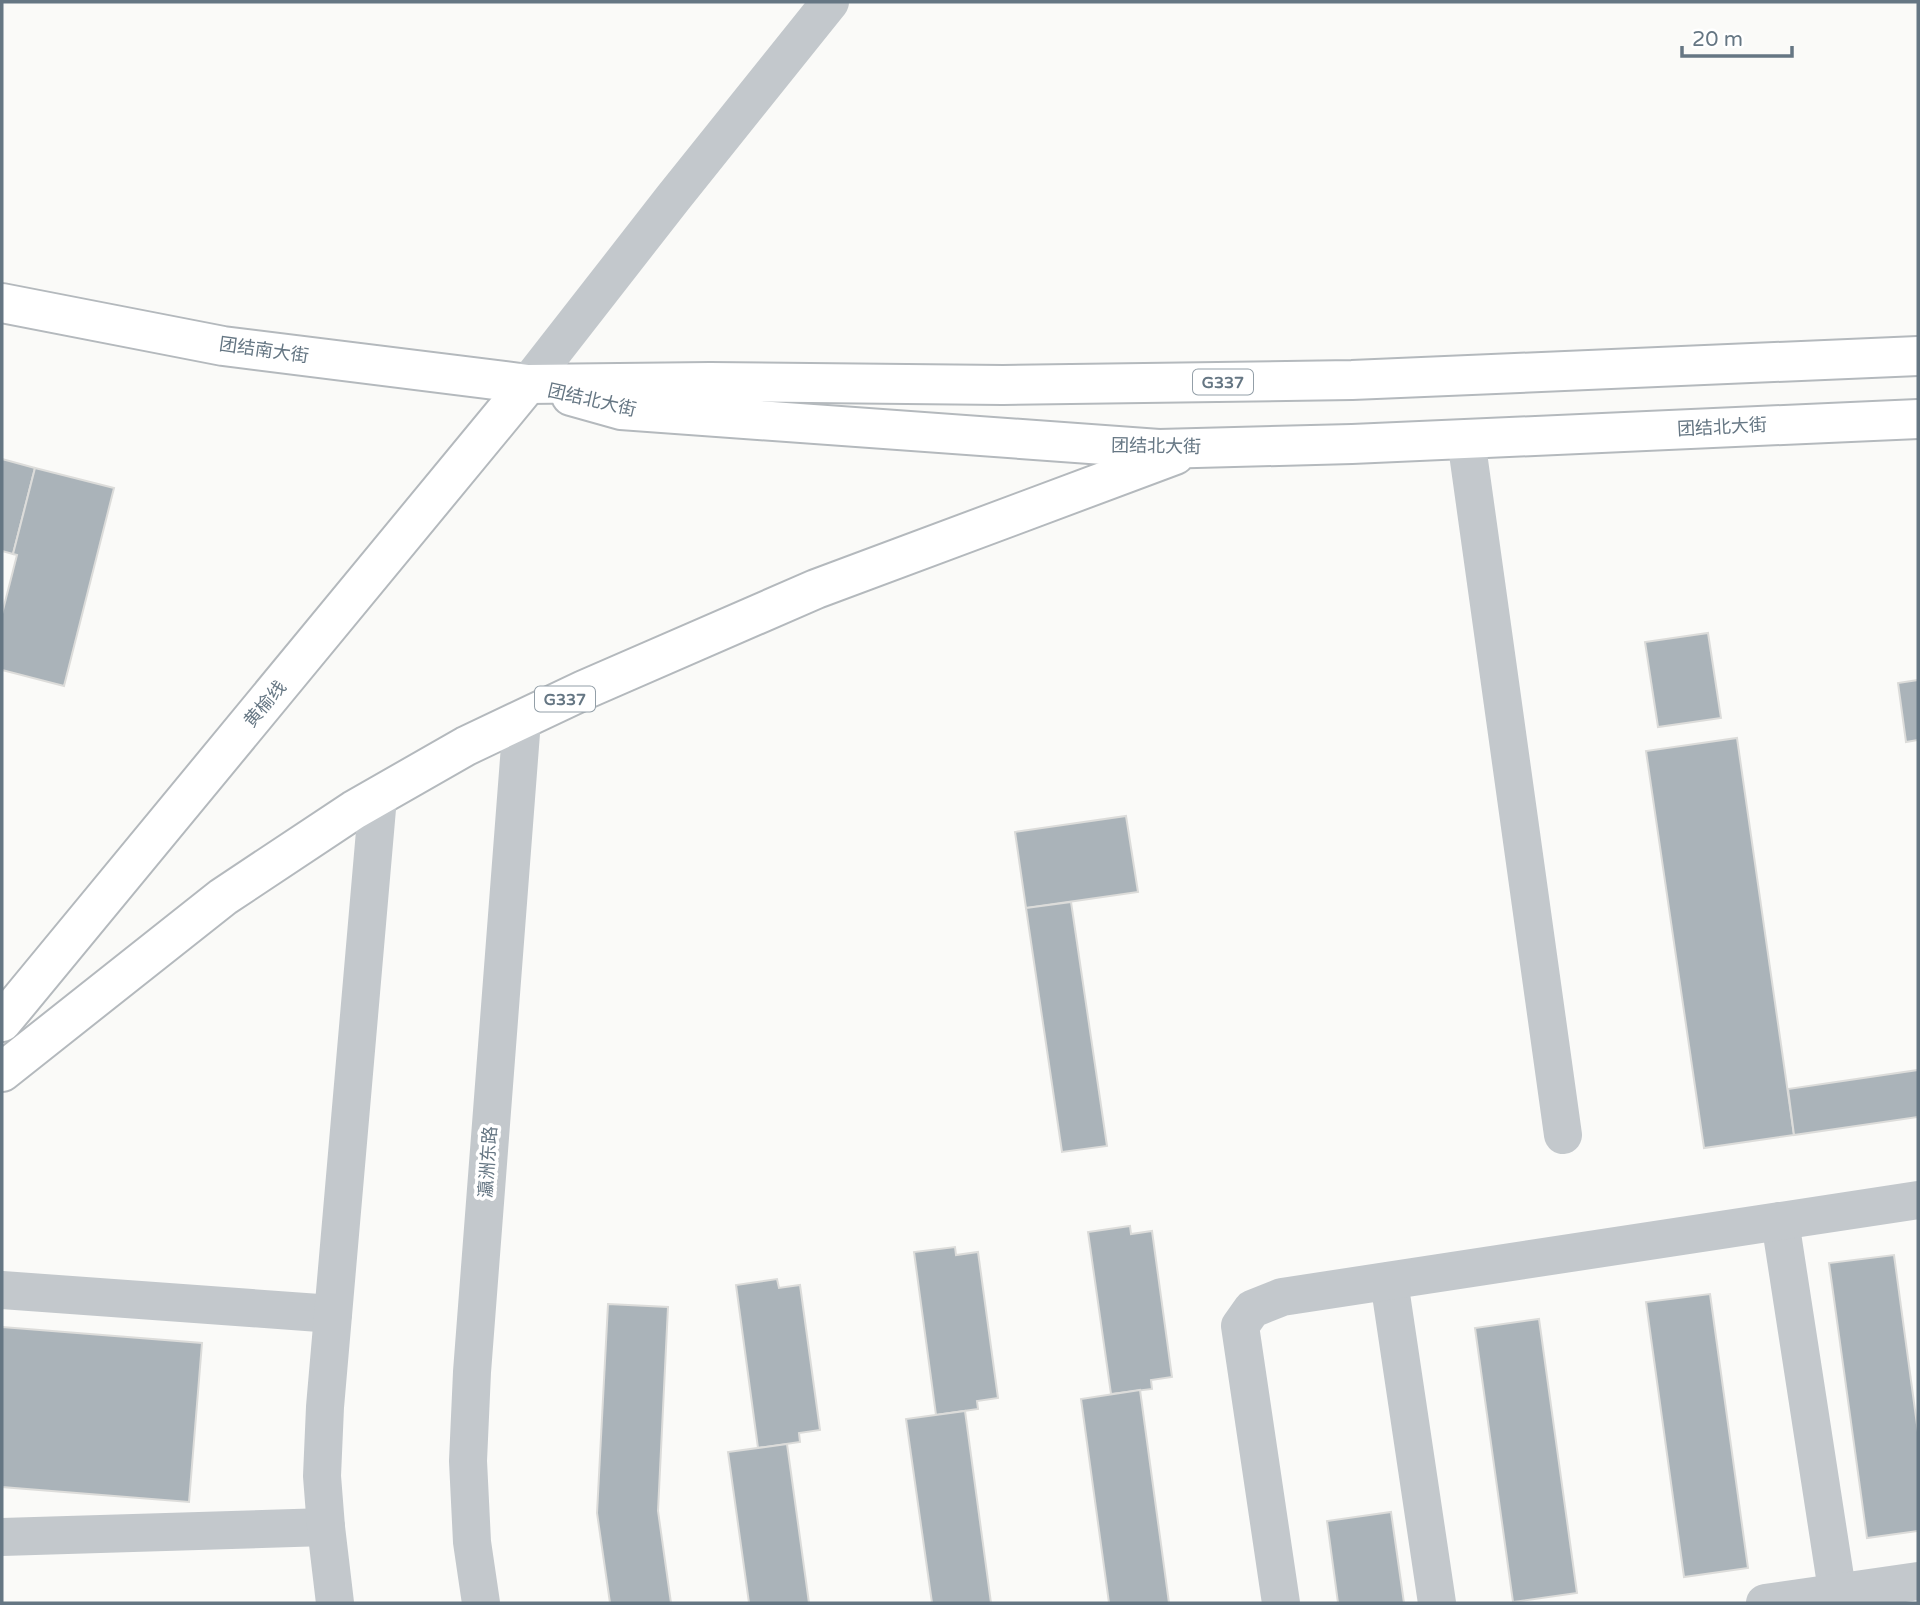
<svg xmlns="http://www.w3.org/2000/svg" width="1920" height="1605" viewBox="0 0 1920 1605" font-family="'Varela Round','Noto Sans SC',sans-serif">
<style>
.building{fill:#aab3b9;stroke:#dcdcda;stroke-width:2}
.lines{fill:none;stroke-linecap:round;stroke-linejoin:round}
.highway-casing{stroke:#b4b9bd;stroke-width:42}
.minor{stroke:#c3c8cc;stroke-width:38}
.highway{stroke:#fff;stroke-width:38}
.labels{text-anchor:middle;stroke-width:7;stroke-linejoin:round;paint-order:stroke}
.shield{fill:#fff;stroke:#939fa8;stroke-width:2}
.shield-label{font-size:16px;font-weight:bold;fill:#657683}
.street-label{font-size:18px;fill:#657683;stroke:#fff}
</style>
<rect width="100%" height="100%" fill="#fafaf8"/>
<!-- building -->
<g class="building">
<path d="M 2,459 L 35,468 L 13,554 L 2,551 Z"/>
<path d="M 35,468 L 114,488 L 64,686 L 2,670 L 2,614 L 17,555 L 13,554 Z"/>
<path d="M 1708,633 L 1721,718 L 1658,727 L 1645,642 Z"/>
<path d="M 1918,680 L 1918,740 L 1906,742 L 1898,683 Z"/>
<path d="M 1737,738 L 1794,1135 L 1704,1148 L 1646,751 Z"/>
<path d="M 1126,816 L 1138,892 L 1026,908 L 1015,832 Z"/>
<path d="M 1071,902 L 1107,1146 L 1062,1152 L 1026,908 Z"/>
<path d="M 1918,1070 L 1918,1117 L 1794,1135 L 1788,1089 Z"/>
<path d="M 1130,1226 L 1131,1234 L 1152,1231 L 1172,1377 L 1151,1380 L 1152,1389 L 1111,1394 L 1088,1232 Z"/>
<path d="M 955,1247 L 956,1255 L 978,1252 L 998,1398 L 977,1401 L 978,1409 L 936,1415 L 914,1252 Z"/>
<path d="M 1894,1255 L 1918,1432 L 1918,1531 L 1867,1538 L 1829,1263 Z"/>
<path d="M 777,1279 L 779,1288 L 800,1285 L 820,1430 L 799,1433 L 800,1442 L 758,1448 L 736,1285 Z"/>
<path d="M 1710,1294 L 1748,1568 L 1684,1577 L 1646,1302 Z"/>
<path d="M 608,1304 L 668,1307 L 658,1511 L 671,1603 L 610,1603 L 597,1513 Z"/>
<path d="M 1539,1319 L 1577,1593 L 1513,1602 L 1475,1328 Z"/>
<path d="M 2,1327 L 202,1343 L 189,1502 L 2,1487 Z"/>
<path d="M 1140,1390 L 1169,1603 L 1109,1603 L 1081,1399 Z"/>
<path d="M 965,1411 L 991,1603 L 932,1603 L 906,1419 Z"/>
<path d="M 787,1444 L 809,1603 L 749,1603 L 728,1452 Z"/>
<path d="M 1391,1512 L 1404,1603 L 1338,1603 L 1327,1521 Z"/>
</g>
<g class="lines">
<!-- highway casing -->
<g class="highway-casing">
<g id="highway">
<path d="M 2,303 L 223,346 L 528,384 L 710,382 L 1003,385 L 1352,380 L 1918,356"/>
<path d="M 571,396 L 621,410 L 1159,449 L 1352,444 L 1918,419"/>
<path d="M 2,1022 L 528,384"/>
<path d="M 2,1072 L 223,897 L 354,810 L 466,746 L 584,690 L 816,589 L 1175,455"/>
</g>
</g>
<!-- minor -->
<g class="minor">
<path d="M 528,384 L 673,198 L 830,2"/>
<path d="M 1466,439 L 1563,1135"/>
<path d="M 1780,1221 L 1839,1603"/>
<path d="M 1389,1281 L 1437,1603"/>
<path d="M 2,1290 L 333,1314"/>
<path d="M 2,1537 L 326,1527"/>
<path d="M 335,1603 L 326,1527 L 322,1476 L 325,1407 L 378,797"/>
<path d="M 481,1603 L 472,1542 L 468,1461 L 472,1372 L 522,720"/>
<path d="M 1281,1603 L 1240,1326 L 1252,1309 L 1282,1297 L 1918,1200"/>
<path d="M 1765,1603 L 1918,1581"/>
</g>
<!-- highway -->
<use href="#highway" class="highway"/>
</g>
<g class="labels">
<!-- shield labels -->
<g class="shield">
<rect x="1193" y="369.5" width="60" height="25" rx="5"/>
<rect x="535" y="686.5" width="60" height="25" rx="5"/>
</g>
<g class="shield-label">
<text x="1223" y="388">G337</text>
<text x="565" y="705">G337</text>
</g>
<!-- street labels -->
<g class="street-label">
<text transform="translate(264 350) rotate(8)" y="6">团结南大街</text>
<text transform="translate(592 400) rotate(13)" y="6">团结北大街</text>
<text transform="translate(1722 427) rotate(-3)" y="6">团结北大街</text>
<text transform="translate(1156 446) rotate(1)" y="6">团结北大街</text>
<text transform="translate(265 704) rotate(-50)" y="6">黄榆线</text>
<text transform="translate(488 1162) rotate(-86)" y="6">瀛洲东路</text>
</g>
</g>
<!-- border -->
<rect width="1920" height="1605" fill="none" stroke="#657683" stroke-width="7"/>
<!-- scale -->
<path d="M1682 46v10h110v-10" fill="none" stroke="#657683" stroke-width="3.5"/>
<text x="1692" y="46" font-size="21" fill="#657683" stroke="#ffffff" stroke-width="5" paint-order="stroke">20 m</text>
</svg>
